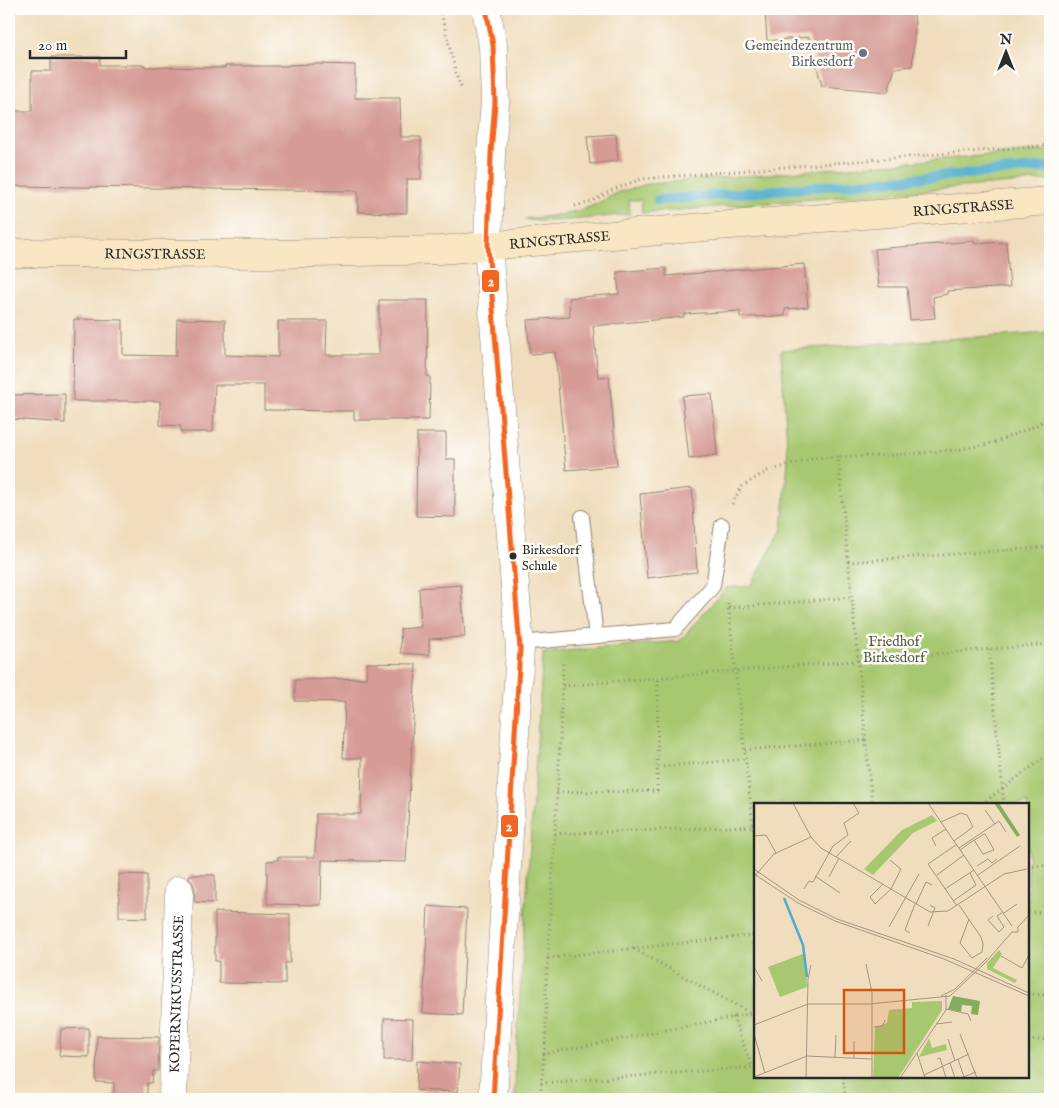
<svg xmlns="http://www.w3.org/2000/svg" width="1059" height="1108" viewBox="0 0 1059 1108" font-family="'IM FELL English',serif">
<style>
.green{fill:#a7c870;stroke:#697a4e;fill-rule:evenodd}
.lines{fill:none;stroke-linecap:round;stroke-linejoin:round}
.stream{stroke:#4fabcd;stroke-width:10}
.building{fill:#d69b95}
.lane-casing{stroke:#8e8474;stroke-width:16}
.street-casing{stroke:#8e8474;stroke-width:29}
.secondary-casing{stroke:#8e8474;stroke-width:29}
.path{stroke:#8e8474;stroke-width:3;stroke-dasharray:1 4;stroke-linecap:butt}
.lane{stroke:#fff;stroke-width:14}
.street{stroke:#fff;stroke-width:28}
.secondary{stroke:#f9e7c3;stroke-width:28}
.bus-1-casing{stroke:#fdfcf7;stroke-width:9}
.bus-1{stroke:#f26522;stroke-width:5}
.worship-dot{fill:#6b7280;stroke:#fdfcf7;stroke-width:2}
.bus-dot{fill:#2b2b2b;stroke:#fdfcf7;stroke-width:2}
.labels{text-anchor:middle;stroke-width:5;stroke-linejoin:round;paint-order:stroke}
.bus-label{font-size:13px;fill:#2b2b2b;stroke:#fdfcf7;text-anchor:start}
.worship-label{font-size:14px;fill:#5b616d;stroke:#fdfcf7;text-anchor:end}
.street-label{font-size:14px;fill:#2b2b2b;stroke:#fdfcf7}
.park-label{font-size:14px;fill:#505a40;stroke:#fdfcf7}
.inset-river{fill:none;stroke:#4fabcd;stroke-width:2.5}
.inset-road{fill:none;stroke:#a19683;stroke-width:1}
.view{fill:#d5540f;fill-opacity:0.15;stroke:#d5540f;stroke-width:2.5}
.inset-edge{fill:none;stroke:#2b2b2b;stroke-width:2.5}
.line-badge{stroke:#fdfcf7;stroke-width:2}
.badge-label{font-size:14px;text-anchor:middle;font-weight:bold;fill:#fff}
</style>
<rect width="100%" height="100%" fill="#fdfcf7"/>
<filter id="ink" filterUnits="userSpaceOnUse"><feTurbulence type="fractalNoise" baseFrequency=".02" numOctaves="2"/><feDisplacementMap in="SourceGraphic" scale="10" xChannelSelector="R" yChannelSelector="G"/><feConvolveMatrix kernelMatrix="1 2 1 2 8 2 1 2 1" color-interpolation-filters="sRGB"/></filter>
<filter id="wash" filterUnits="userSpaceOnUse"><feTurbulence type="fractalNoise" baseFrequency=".0096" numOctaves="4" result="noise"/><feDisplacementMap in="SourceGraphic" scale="20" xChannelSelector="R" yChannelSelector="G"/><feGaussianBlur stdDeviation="1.12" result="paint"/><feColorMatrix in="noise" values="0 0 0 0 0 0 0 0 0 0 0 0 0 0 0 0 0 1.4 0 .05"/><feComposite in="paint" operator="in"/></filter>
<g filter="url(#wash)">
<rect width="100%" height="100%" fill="#f0ddbd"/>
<!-- green -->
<g class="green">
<path d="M 1050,150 L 1050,180 L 642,213 L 641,200 L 629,200 L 630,214 C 609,216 542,225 525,219 L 566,214 L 590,207 L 619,192 L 648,184 Z"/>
<path d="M 1050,332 L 1050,1099 L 515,1099 L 516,1054 L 543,653 L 680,641 L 726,588 L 751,586 L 782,529 L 788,461 L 781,350 ZM 755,804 L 1028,804 L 1028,1077 L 755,1077 Z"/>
</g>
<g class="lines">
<!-- stream -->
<path class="stream" d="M 658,200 L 1050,167"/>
</g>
<g id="blocks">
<!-- building -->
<g class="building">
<path d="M 765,9 L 913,9 L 915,23 L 912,66 L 895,68 L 888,92 L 822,86 L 809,37 L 767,41 Z"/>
<path d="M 51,57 L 100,57 L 100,65 L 145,65 L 145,67 L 225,68 L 225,66 L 288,66 L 288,65 L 317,64 L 355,65 L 355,98 L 400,98 L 401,137 L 421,137 L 421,179 L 407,179 L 407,213 L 358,212 L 358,191 L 9,186 L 9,111 L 32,111 L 32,71 L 51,71 Z"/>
<path d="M 616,134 L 618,161 L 590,164 L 587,136 Z"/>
<path d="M 974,241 L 975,244 L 1006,242 L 1010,287 L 947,291 L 947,294 L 933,297 L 935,318 L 910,320 L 907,287 L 879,287 L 875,249 Z"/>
<path d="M 804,264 L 808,307 L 785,309 L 785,316 L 740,317 L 740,311 L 684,314 L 684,317 L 593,326 L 598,377 L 609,376 L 617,466 L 566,470 L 555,352 L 530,354 L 527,320 L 570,317 L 569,298 L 619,294 L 617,272 L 666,268 L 666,276 Z"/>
<path d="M 379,300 L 428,300 L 427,376 L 430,377 L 429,420 L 354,420 L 354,411 L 264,410 L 264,385 L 215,385 L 213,432 L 181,432 L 181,426 L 160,425 L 160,401 L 73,401 L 74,319 L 123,320 L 123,355 L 176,356 L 177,319 L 225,320 L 225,355 L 278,357 L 278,321 L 327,321 L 326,355 L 379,355 Z"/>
<path d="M 65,394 L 65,423 L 10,419 L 9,395 Z"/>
<path d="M 712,394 L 717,455 L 689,459 L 682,396 Z"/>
<path d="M 417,433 L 446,433 L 446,459 L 455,459 L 455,517 L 416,516 Z"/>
<path d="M 692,488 L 697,572 L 647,578 L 640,494 Z"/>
<path d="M 461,585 L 465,637 L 429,639 L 429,655 L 401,653 L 400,629 L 421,627 L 419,588 Z"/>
<path d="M 367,663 L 416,664 L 406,862 L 322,860 L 321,905 L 267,904 L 267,861 L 278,860 L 277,857 L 315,857 L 316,814 L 361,814 L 362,758 L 343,758 L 345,702 L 295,701 L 295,680 L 366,678 Z"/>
<path d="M 119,874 L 147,875 L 147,918 L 119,917 Z"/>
<path d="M 189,875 L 215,875 L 215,903 L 194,902 L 195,890 L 193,883 L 189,878 Z"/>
<path d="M 428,906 L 467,909 L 462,1015 L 423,1013 Z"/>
<path d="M 215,912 L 290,914 L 290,963 L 285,963 L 285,984 L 219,983 L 219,961 L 215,961 Z"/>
<path d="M 384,1018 L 413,1019 L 412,1060 L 384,1060 Z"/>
<path d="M 89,1028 L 89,1057 L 59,1056 L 61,1029 Z"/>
<path d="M 97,1036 L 159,1037 L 158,1071 L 153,1071 L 152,1083 L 147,1083 L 147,1099 L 114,1099 L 114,1083 L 96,1082 Z"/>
<path d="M 417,1061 L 460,1064 L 458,1092 L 416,1090 Z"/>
</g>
</g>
</g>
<g filter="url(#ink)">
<use href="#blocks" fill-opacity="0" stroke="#8e8474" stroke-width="1"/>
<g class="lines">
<!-- lane casing -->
<g class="lane-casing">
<g id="lane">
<path d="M 582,517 L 596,636"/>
<path d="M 520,643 L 675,629 L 713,586 L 722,525"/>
</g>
</g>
<!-- street casing -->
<g class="street-casing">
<g id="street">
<path d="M 486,9 L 493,45 L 495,102 L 491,153 L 488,246 L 520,649 L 493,1099"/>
<path id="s1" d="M 173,1099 L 179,890"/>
</g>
</g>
<!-- secondary casing -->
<g class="secondary-casing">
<g id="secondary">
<path id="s2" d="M 9,253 L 275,254 L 440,250 L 716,226 L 1050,201"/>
</g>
</g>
<!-- path -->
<g class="path">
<path d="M 440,9 L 457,77 L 462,89"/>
<path d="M 575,206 L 591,202 L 614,189 L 641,179 L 1050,145"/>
<path d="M 838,456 L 872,804"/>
<path d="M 732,504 L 741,487 L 767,471 L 816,458 L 893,455 L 956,450 L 993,443 L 1037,425 L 1050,416"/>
<path d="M 848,562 L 1050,547"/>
<path d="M 728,604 L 755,842"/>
<path d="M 729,608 L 852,597"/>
<path d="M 989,649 L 1004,804"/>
<path d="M 563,686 L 1050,644"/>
<path d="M 745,750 L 866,740"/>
<path d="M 658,767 L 746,759"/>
<path d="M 557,792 L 657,791 L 658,678"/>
<path d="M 982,804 L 1050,753"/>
<path d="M 555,834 L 753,826"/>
<path d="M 1028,867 L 1050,865"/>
<path d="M 1028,913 L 1050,912"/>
<path d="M 634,949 L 750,1013"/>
<path d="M 548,958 L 755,935"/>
<path d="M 1028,994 L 1050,995"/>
<path d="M 733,1017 L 752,1067"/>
<path d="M 1028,1041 L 1050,1039"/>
<path d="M 543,1054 L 755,1013"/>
<path d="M 843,1077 L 845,1099"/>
<path d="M 541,1083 L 755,1067"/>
<path d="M 540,1099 L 546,1033 L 546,989 L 559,762 L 563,663"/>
</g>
<!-- lane -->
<use href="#lane" class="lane"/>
<!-- street -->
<use href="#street" class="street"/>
<!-- secondary -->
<use href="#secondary" class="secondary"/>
<!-- bus-1 casing -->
<g class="bus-1-casing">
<path id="bus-1" d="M 486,9 L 493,45 L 495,102 L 491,153 L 488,246 L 520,649 L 493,1099"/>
</g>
<!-- bus-1 -->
<use href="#bus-1" class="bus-1"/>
</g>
</g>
<!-- markers -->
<circle class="worship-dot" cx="863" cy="53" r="5"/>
<circle class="bus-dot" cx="513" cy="556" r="4.5"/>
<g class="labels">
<!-- bus labels -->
<g class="bus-label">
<text x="522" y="554">Birkesdorf<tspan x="522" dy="16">Schule</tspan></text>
</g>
<!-- worship labels -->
<g class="worship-label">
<text x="853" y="50">Gemeindezentrum<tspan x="853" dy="16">Birkesdorf</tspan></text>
</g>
<!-- street labels -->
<g class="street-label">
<text dy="5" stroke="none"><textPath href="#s2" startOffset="956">RINGSTRASSE</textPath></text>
<text dy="5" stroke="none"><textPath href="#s2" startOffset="551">RINGSTRASSE</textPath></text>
<text dy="5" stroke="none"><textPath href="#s2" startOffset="146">RINGSTRASSE</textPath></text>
<text dy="5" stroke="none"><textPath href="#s1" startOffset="105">KOPERNIKUSSTRASSE</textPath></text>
</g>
<!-- park labels -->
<g class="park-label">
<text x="894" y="646">Friedhof<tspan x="894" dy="16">Birkesdorf</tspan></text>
</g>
</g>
<!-- overview -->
<g transform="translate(754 803)">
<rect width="275" height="275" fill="#f0ddbd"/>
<path d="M 178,12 L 183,18 L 159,30 L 119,72 L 110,66 L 148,27 ZM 245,147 L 248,151 L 239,165 L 263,177 L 261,180 L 233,166 L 233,160 ZM 51,150 L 53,184 L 26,194 L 14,164 ZM 188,198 L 188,207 L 144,275 L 119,275 L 121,224 L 133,220 L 135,207 L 158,205 L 158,199 ZM 175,235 L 178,245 L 192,241 L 193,247 L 165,254 Z" fill="#a7c870"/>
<path d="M 240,0 L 245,0 L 266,32 L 263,34 ZM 199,193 L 226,198 L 224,212 L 217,211 L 218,203 L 208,202 L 207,209 L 194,206 Z" fill="#85ac62"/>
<path class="inset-river" d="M 30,95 L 49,142 L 53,174"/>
<path class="inset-road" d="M 39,0 L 57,34 L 67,45 L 176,109 L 194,108 L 250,71 L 273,66M 174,0 L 258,123M 231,7 L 241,21M 187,19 L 207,10 L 213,12 L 219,24 L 200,38M 0,33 L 12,32 L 22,50M 202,42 L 174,61 L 203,103M 182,43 L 178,35 L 192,26M 205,45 L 245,18 L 252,29M 206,47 L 220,37 L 224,35 L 230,31 L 231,31 L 240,47 L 229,51 L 220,37M 82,54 L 97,38M 223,63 L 234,56 L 238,60 L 243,56M 0,66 L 45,97 L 83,116 L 200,156 L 275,190M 0,71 L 44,100 L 81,118 L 190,156 L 275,193M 183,72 L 210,52M 224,72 L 266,43M 61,73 L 86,90M 0,74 L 20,51 L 57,34M 75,74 L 85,55M 129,81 L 116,94 L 121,101 L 137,86 L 147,66 L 136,57M 50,86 L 55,78 L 59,79 L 79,43 L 94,32 L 90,20 L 105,10 L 99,0M 191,86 L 220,67M 199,98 L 222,82 L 216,70M 162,101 L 172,79 L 178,82M 205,102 L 227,134 L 229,141 L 228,149 L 218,155 L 206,140 L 215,116M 250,110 L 263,101M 239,113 L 234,117 L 245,129 L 250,124 L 243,113 L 249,109M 174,123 L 181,105 L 176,102M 135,124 L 165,71M 156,130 L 151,127 L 161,101M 247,153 L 268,165 L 275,152M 112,161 L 118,190 L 118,275M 0,164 L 8,178M 187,193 L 201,186 L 233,155M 192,206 L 214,211 L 217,218M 182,221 L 198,219M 0,222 L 54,201 L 115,201 L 196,193 L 231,160 L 258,129 L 264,129 L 264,124 L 275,112M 120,224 L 129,223 L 131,217M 0,231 L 11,270M 206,231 L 223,275M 194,236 L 201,258M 163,250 L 171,275M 81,254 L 82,232M 100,255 L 100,238M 183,256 L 186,255 L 192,275M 204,256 L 210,274M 196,260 L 201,275M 170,272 L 215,251M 0,274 L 53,253 L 118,256M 52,275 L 54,176 L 57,162M 146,275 L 192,207 L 192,192M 207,275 L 222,269"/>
<path class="view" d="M 90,187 L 150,187 L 150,250 L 90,250 Z"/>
<rect width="275" height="275" class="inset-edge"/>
</g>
<g class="line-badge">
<rect x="481" y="269" width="19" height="24" rx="5" fill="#f26522"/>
<rect x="500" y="814" width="19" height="24" rx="5" fill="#f26522"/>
</g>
<g class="badge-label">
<text x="491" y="286">2</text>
<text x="509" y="831">2</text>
</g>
<!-- margin -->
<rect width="1059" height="1108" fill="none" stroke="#fdfcf7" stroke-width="30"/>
<!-- north arrow -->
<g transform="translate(1006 52)" stroke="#fdfcf7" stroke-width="4" paint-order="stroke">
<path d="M0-4L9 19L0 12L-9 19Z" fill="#2b2b2b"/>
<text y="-8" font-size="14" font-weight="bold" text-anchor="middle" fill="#2b2b2b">N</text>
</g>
<!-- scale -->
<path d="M30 50v8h96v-8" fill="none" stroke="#2b2b2b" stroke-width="2.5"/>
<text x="38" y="50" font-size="15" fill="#2b2b2b" stroke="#fdfcf7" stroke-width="4" paint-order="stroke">20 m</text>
</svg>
